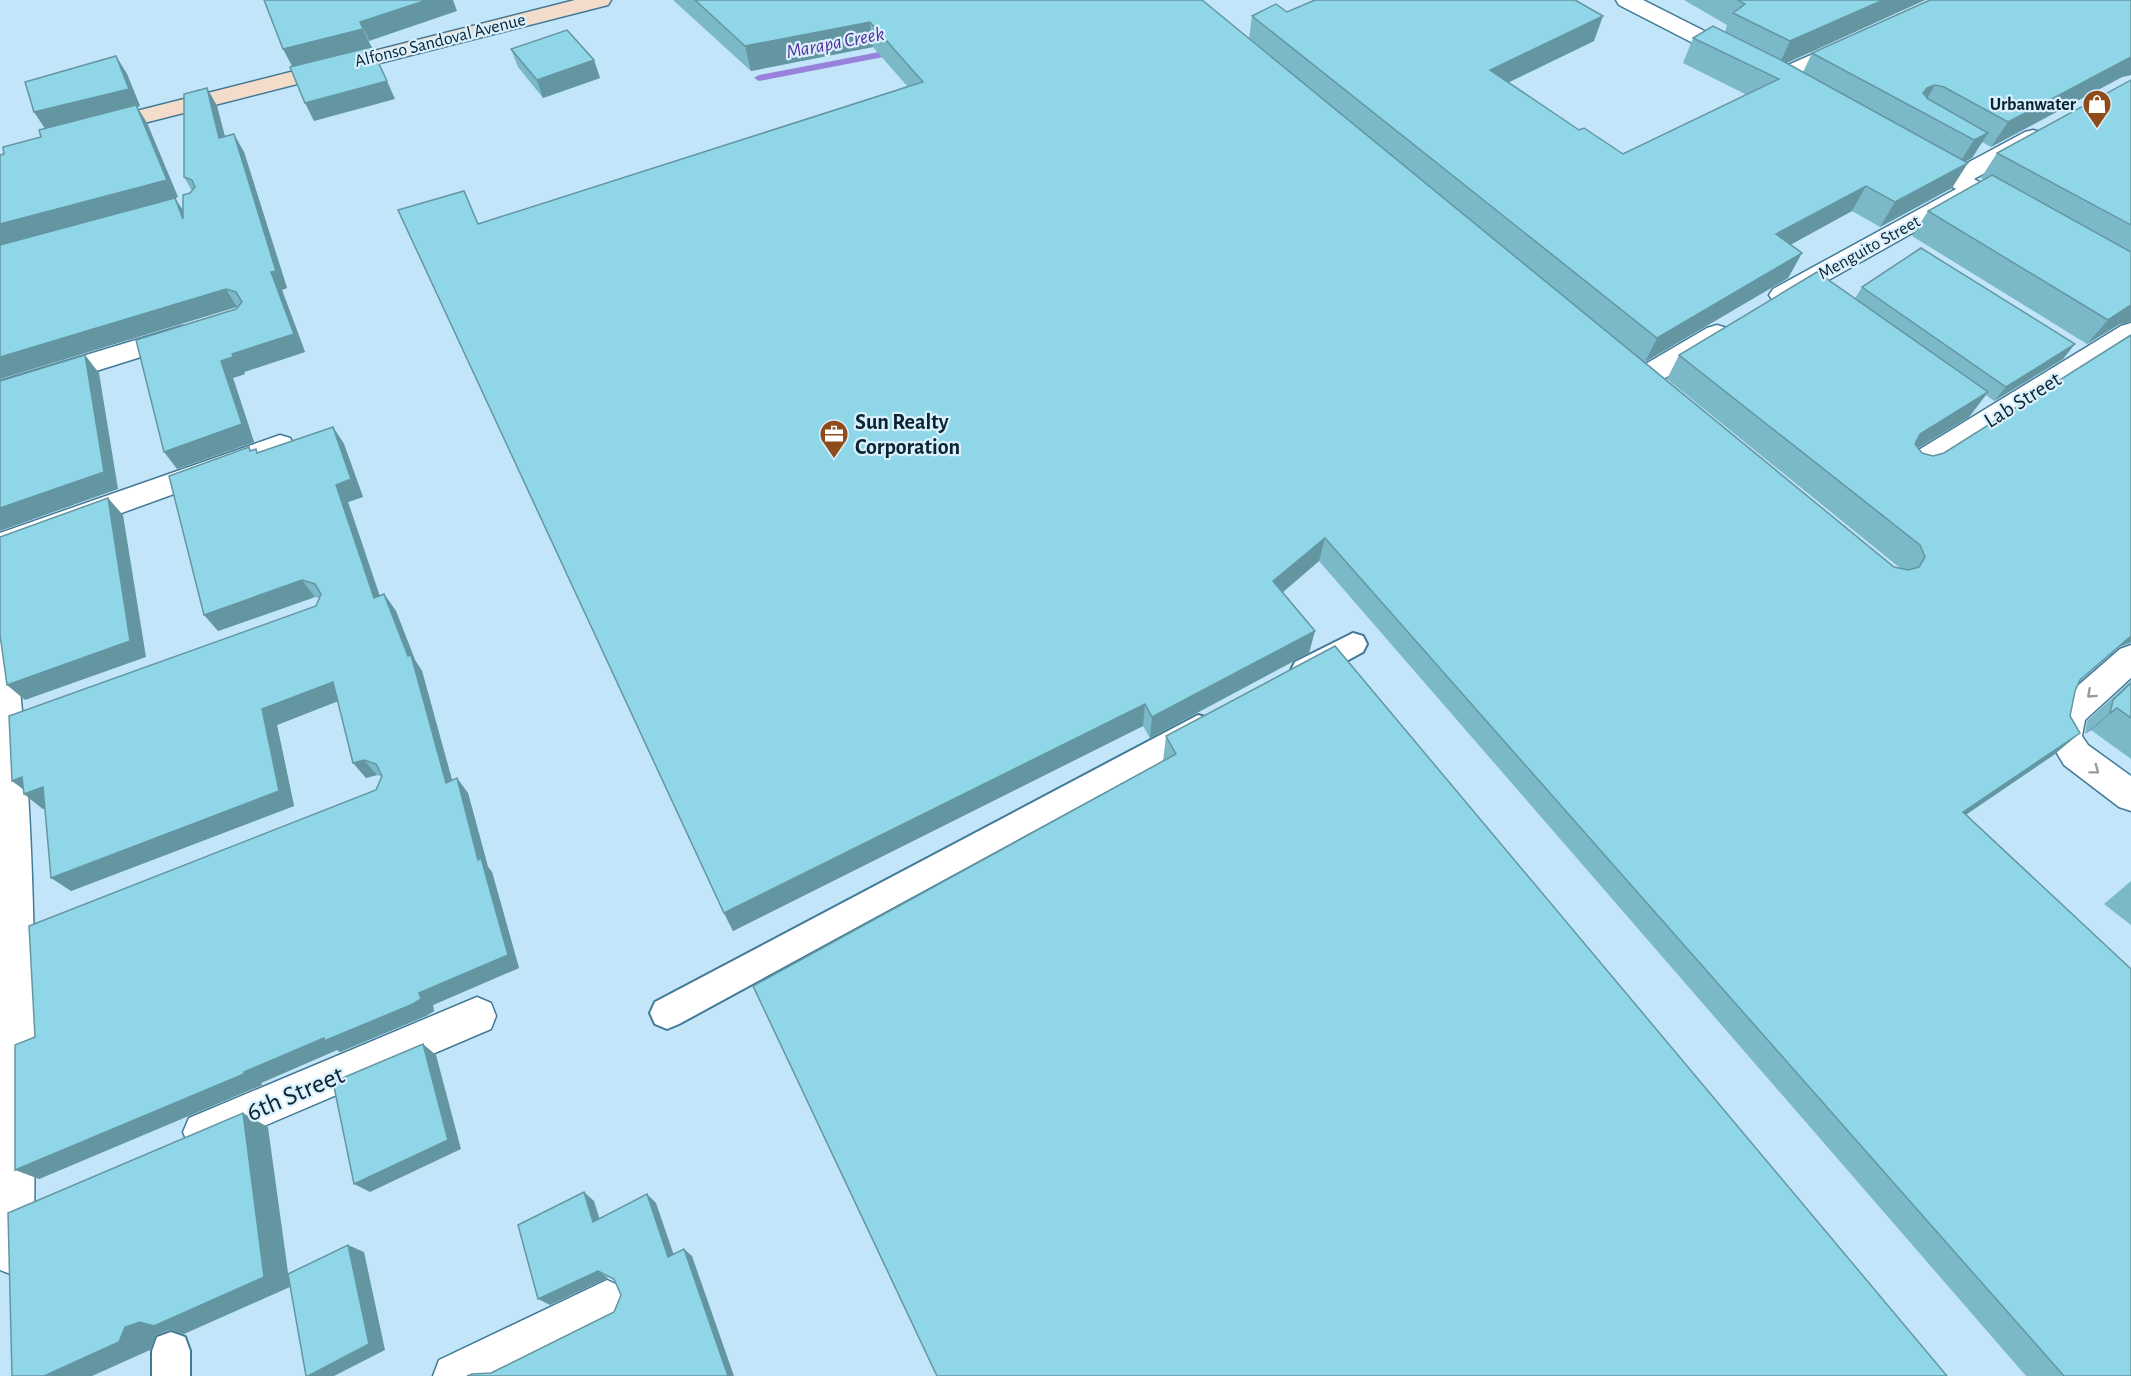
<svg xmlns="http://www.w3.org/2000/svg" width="2131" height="1376" viewBox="0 0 2131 1376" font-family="'Alegreya Sans',sans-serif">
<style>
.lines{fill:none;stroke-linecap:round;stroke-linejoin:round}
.stream{fill:#9882dc;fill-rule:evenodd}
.lane-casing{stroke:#417997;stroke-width:4}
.street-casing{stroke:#417997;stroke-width:3}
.secondary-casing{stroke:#417997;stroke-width:3}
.lane{fill:#fff;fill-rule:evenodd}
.street{fill:#fff;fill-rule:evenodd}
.secondary{fill:#f4dcca;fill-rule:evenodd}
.wall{fill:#7bb9c8}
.shaded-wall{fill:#6496a2}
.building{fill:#8fd7e8;stroke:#6496a2;stroke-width:1.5}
.oneway{stroke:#929ca2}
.labels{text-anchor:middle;stroke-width:4.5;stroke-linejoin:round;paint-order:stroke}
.far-street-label{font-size:18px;fill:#0c2430;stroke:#d9f0fe}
.far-poi-label{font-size:18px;font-weight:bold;fill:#0c2430;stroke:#d9f0fe;text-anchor:end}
.far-water-label{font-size:20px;font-style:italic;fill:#543099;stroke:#d9f0fe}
.street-label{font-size:22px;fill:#0c2430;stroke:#d9f0fe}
.poi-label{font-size:22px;font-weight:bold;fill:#0c2430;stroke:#d9f0fe;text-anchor:start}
.near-street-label{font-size:27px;fill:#0c2430;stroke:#d9f0fe}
</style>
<rect width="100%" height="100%" fill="#c2e5f9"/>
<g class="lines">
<!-- stream -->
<path class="stream" d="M 900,48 L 905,51 L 904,53 L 759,81 L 754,78 L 759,75 Z"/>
<!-- lane casing -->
<g class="lane-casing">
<g id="lane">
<path d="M 1353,633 L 1363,636 L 1367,644 L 1363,652 L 1315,678 L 1305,682 L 1295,678 L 1291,670 L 1295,662 Z"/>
<path d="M 1198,715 L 1208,718 L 1213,727 L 1208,736 L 679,1024 L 667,1029 L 655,1024 L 650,1013 L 655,1002 Z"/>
<path d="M 171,1332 L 185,1337 L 190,1351 L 190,1376 L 152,1376 L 152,1351 L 157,1337 Z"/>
</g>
</g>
<!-- street casing -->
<g class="street-casing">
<g id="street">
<path d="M 1616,0 L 1643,0 L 1744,51 L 1747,56 L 1744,61 L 1736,63 L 1728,61 L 1619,5 Z"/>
<path d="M 1847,39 L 1855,41 L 1858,46 L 1855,51 L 1786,83 L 1778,85 L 1770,83 L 1767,78 L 1770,73 Z"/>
<path d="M 2033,130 L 2041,132 L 2045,137 L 2041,142 L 1974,179 L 2017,203 L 2020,208 L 2017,213 C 2000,218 1987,207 1973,199 L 1791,301 L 1782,304 L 1773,301 L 1769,295 L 1773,289 L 1956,189 L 1909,162 L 1905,157 L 1909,152 C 1926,148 1941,161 1956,169 L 2025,132 Z"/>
<path d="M 2131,323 L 2131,344 L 1924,475 L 1914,478 L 1904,475 L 1899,467 L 1904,459 L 2121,326 Z"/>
<path d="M 1717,325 L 1727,328 L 1731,334 L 1727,340 L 1652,386 L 1642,389 L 1632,386 L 1628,379 L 1632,372 L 1707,328 Z"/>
<path d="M 182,326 L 192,329 L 196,335 L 192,341 L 0,401 L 0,381 Z"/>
<path d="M 280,435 L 290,438 L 294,445 L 290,452 L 0,557 L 0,533 Z"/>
<path d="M 0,639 L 11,643 L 16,652 C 39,852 35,1053 34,1254 L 28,1269 L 13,1275 L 0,1270 Z"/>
<path d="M 2131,645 L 2131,678 L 2085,720 L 2082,736 L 2088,745 L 2131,776 L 2131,811 L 2119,807 L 2064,765 L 2048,738 L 2053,713 L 2058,703 L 2120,649 Z"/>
<path d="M 477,997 L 491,1003 L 496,1016 L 491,1029 L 203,1152 L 189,1146 L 183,1132 L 189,1118 Z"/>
<path d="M 607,1280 L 622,1287 L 629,1302 L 622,1317 L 503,1376 L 433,1376 L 439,1360 Z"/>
</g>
</g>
<!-- secondary casing -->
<g class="secondary-casing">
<path id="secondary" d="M 575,0 L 611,0 L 608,5 L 101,134 L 93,132 L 89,127 L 93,122 Z"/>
</g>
<!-- lane -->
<use href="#lane" class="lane"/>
<!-- street -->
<use href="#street" class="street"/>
<!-- secondary -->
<use href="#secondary" class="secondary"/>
</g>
<!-- wall -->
<g class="wall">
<path d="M 673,0 L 1202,0 L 1249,39 L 1252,16 L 1287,12 L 1594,41 L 1508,82 L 1579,130 L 1623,154 L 1747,95 L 1683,63 L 1693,38 L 1725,32 L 1727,25 L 1684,0 L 1925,0 L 1786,63 L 1803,72 L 1812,53 L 2131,0 L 2131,75 L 2122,77 L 1991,147 L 1982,142 L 1972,158 L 1966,161 L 1952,188 L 1880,227 L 1852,211 L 1790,244 L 1802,253 L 1788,278 L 1645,362 L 1894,567 L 1900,568 L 1667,379 L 1679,355 L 1855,298 L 1862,287 L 2063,359 L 1994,401 L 1986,395 L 1969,417 L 1918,448 L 1922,453 L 1933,456 L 1944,453 L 2131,335 L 2131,643 L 2119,647 L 2080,681 L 2075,691 L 2055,754 L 1966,815 L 2131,1376 L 2026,1376 L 1319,561 L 1283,592 L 1309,653 L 1150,738 L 1143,726 L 733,931 L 724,913 L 478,224 L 907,86 L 873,47 L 751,71 Z"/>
<path d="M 511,49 L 594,60 L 600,78 L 543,98 L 518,67 Z"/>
<path d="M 116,56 L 127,74 L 140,106 L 137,107 L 147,123 L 178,197 L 175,198 L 183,211 L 190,193 L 192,191 L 184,177 L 207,88 L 217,106 L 225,137 L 244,152 L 287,288 L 282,290 L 305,352 L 244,372 L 245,374 L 233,378 L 254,442 L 177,469 L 237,307 L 4,154 L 41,137 L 45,128 L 34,112 Z"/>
<path d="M 2131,80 L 2131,322 L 2120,324 L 2087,344 L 1912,236 L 1928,211 L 1984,180 L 1981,178 L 1997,153 Z"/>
<path d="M 333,427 L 344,444 L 363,497 L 348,502 L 380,596 L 384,594 L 396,611 L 415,660 L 422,671 L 452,780 L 468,793 L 488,867 L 492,872 L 519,968 L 433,1005 L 434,1011 L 426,1016 L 340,1052 L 337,1050 L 261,1083 L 262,1085 L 39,1179 L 35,1037 L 376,790 L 382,777 L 377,775 L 366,778 L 338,701 L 277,725 L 294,806 L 71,891 L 45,808 L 43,809 L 24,794 L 316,606 L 320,598 L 315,597 L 218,631 L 252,451 L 258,453 Z"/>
<path d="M 2131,681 L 2131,759 L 2091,730 L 2085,734 L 2087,721 Z"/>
<path d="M 1166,736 L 1947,1376 L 1163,761 Z"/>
<path d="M 2131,881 L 2131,925 L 2104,904 Z"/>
</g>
<!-- shaded-wall -->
<g class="shaded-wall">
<path d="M 427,0 L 453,0 L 457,11 L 369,41 L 360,22 Z"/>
<path d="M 1883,0 L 1925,0 L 1778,67 L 1790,41 Z"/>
<path d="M 1603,16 L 1594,41 L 1483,95 L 1490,70 Z"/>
<path d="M 870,22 L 873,47 L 751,71 L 745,46 Z"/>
<path d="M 363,29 L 372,48 L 293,68 L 283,49 Z"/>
<path d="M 116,56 L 127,74 L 140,106 L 137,107 L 147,123 L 178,197 L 175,198 L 186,215 L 195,237 L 0,246 L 0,224 L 46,130 L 34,112 Z"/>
<path d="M 2131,57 L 2131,75 L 2122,77 L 1991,147 L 2008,122 Z"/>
<path d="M 594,60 L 600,78 L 543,98 L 537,80 Z"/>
<path d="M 387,81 L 395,99 L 314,121 L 305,103 Z"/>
<path d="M 1935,85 L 1920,110 L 1914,108 L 1927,88 Z"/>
<path d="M 207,88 L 217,106 L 230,156 L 219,138 Z"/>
<path d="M 1988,133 L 1972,158 L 1958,165 L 1974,140 Z"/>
<path d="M 234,134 L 244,152 L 287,288 L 282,290 L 305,352 L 244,372 L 245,374 L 233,378 L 254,442 L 177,469 L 164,452 L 221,361 L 232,354 L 271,272 Z"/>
<path d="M 1968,163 L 1952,188 L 1880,227 L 1895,202 Z"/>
<path d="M 1866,186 L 1852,211 L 1763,260 L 1776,234 Z"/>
<path d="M 1802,253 L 1788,278 L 1645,362 L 1657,338 Z"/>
<path d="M 226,289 L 237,307 L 0,379 L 0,357 Z"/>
<path d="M 2131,305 L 2131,322 L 2120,324 L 2087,344 L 2108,320 Z"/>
<path d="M 2075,344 L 2063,359 L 1994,401 L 2006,387 Z"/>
<path d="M 85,355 L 99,373 L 118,489 L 0,531 L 0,508 Z"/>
<path d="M 1988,392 L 1969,417 L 1902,458 L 1920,434 Z"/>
<path d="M 333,427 L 344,444 L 363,497 L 348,502 L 386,615 L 374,598 L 336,485 Z"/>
<path d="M 108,498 L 123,515 L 146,657 L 25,700 L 7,685 Z"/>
<path d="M 1325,538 L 1319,561 L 1269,604 L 1273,581 Z"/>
<path d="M 302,580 L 315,597 L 218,631 L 204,615 Z"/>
<path d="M 384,594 L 396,611 L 415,660 L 422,671 L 457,798 L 446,783 L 408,656 Z"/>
<path d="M 1315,631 L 1309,653 L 1150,738 L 1152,717 Z"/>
<path d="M 2131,636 L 2131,642 L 2119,647 Z"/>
<path d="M 333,682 L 346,698 L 277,725 L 294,806 L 71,891 L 51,878 L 262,709 Z"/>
<path d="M 1145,704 L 1143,726 L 733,931 L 724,913 Z"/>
<path d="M 2117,708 L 2091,730 L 2085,734 L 2110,713 Z"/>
<path d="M 2080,733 L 2055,754 L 1940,832 L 1963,812 Z"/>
<path d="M 364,760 L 377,775 L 366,778 L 353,763 Z"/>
<path d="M 22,777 L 43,787 L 63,802 L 43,809 L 24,794 L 28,793 L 12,781 Z"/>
<path d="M 457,778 L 468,793 L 488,867 L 492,872 L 519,968 L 433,1005 L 434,1011 L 426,1016 L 340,1052 L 337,1050 L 261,1083 L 262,1085 L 39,1179 L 15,1170 L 244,1072 L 419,993 L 478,860 Z"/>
<path d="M 423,1044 L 436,1055 L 461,1149 L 370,1192 L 354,1184 Z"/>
<path d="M 243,1113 L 268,1127 L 290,1287 L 184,1334 L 169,1330 L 156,1335 L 150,1350 L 92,1376 L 44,1376 L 125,1327 Z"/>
<path d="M 584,1192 L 594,1201 L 603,1230 L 593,1222 Z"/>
<path d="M 647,1194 L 656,1203 L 677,1264 L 668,1257 Z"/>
<path d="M 348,1245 L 364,1252 L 385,1350 L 334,1376 L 308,1376 Z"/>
<path d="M 684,1249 L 692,1256 L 734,1376 L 728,1376 Z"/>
<path d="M 598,1271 L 608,1278 L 550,1305 L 538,1299 Z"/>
</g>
<!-- building -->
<g class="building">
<path d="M 264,0 L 427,0 L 360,22 L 363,29 L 283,49 Z"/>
<path d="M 695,0 L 1202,0 L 1894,567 L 1908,570 L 1919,567 L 1925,557 L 1920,545 L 1679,355 L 1817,272 L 1988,392 L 1920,434 L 1915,444 L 1922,453 L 1933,456 L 1944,453 L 2131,335 L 2131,636 L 2080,680 L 2075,691 L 2070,716 L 2080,733 L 1963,812 L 2131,969 L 2131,1376 L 2064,1376 L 1325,538 L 1273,581 L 1315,631 L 1152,717 L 1145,704 L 724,913 L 398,210 L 464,191 L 478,224 L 923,82 L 870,22 L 745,46 Z"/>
<path d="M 1315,0 L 1575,0 L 1603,16 L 1490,70 L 1579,130 L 1584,128 L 1623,154 L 1779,79 L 1693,38 L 1713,26 L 1781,60 L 1968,163 L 1895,202 L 1866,186 L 1776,234 L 1802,253 L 1657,338 L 1252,16 L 1276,4 L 1287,12 Z"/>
<path d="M 1738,0 L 1883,0 L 1790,41 L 1733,13 L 1745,4 Z"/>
<path d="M 1930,0 L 2131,0 L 2131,57 L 2008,122 L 1944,87 L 1935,85 L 1927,88 L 1923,93 L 1928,99 L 1988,133 L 1974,140 L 1812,53 Z"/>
<path d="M 567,30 L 594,60 L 537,80 L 511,49 Z"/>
<path d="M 371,47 L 387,81 L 305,103 L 290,67 Z"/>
<path d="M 116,56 L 129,89 L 34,112 L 25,82 Z"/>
<path d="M 2131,80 L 2131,225 L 1997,153 Z"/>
<path d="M 207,88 L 219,138 L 234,134 L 276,271 L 271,272 L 294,334 L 232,354 L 233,357 L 221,361 L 242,424 L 164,452 L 136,340 L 236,309 L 242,302 L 236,292 L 226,289 L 0,357 L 0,245 L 175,198 L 183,219 L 183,195 L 190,193 L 195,187 L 192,180 L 184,177 L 184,94 Z"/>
<path d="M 136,105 L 167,180 L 0,224 L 0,155 L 4,154 L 3,147 L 41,137 L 39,130 Z"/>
<path d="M 1992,175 L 2131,252 L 2131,305 L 2108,320 L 1928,211 Z"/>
<path d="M 1921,248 L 2075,344 L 2006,387 L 1862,287 Z"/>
<path d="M 85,355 L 104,472 L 0,508 L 0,381 Z"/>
<path d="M 333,427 L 351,479 L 336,485 L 374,598 L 384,594 L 408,656 L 411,655 L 446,783 L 457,778 L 478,860 L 481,858 L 508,955 L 419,993 L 421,999 L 413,1004 L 324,1041 L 324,1038 L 244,1072 L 244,1074 L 15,1170 L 15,1045 L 35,1037 L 29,926 L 376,790 L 382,776 L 376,764 L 364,760 L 353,763 L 333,682 L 262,709 L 279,791 L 51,878 L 43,787 L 24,794 L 22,777 L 12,781 L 9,716 L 316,606 L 321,594 L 315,584 L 302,580 L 204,615 L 169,476 L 249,447 L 250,451 L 256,449 L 257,453 Z"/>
<path d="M 108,498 L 130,641 L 7,685 L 0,635 L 0,537 Z"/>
<path d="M 1335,646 L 1947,1376 L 937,1376 L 753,986 L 1176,754 L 1166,736 Z"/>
<path d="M 2131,683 L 2131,718 L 2117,708 L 2110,713 L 2113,700 Z"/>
<path d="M 423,1044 L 448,1140 L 354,1184 L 333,1082 Z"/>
<path d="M 243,1113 L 264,1277 L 154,1326 L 140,1322 L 125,1327 L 119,1342 L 44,1376 L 12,1376 L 8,1213 Z"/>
<path d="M 584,1192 L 593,1222 L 647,1194 L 668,1257 L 684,1249 L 728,1376 L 467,1376 L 472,1374 L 491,1373 L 614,1312 L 621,1295 L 614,1279 L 598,1271 L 538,1299 L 518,1225 Z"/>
<path d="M 348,1245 L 369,1344 L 308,1376 L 306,1376 L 288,1274 Z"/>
</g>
<!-- one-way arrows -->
<defs><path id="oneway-chevron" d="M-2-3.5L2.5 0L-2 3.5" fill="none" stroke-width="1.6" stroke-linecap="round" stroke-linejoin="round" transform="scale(1.5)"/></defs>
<g class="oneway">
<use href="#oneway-chevron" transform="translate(2091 694) rotate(138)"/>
<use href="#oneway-chevron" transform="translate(2095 770) rotate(37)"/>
</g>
<!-- icons -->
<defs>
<g id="shop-pin" transform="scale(1.5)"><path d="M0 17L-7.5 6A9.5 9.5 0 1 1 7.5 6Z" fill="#8d4c19" stroke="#d9f0fe"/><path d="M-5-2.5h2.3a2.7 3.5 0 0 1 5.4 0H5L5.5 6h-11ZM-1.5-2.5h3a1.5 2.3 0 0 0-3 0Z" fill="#fff"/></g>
<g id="office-pin" transform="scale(1.5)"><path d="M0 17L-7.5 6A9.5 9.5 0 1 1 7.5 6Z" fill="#8d4c19" stroke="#d9f0fe"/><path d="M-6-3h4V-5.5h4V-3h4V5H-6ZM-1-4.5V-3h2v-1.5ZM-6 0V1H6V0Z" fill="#fff"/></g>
</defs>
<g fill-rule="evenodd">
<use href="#shop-pin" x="2097" y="104"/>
<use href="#office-pin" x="834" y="434"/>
</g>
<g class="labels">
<!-- far-street labels -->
<g class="far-street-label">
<text transform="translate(440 40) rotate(-14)" y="6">Alfonso Sandoval Avenue</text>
<text transform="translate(1869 247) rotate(-29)" y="6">Menguito Street</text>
</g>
<!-- far-poi labels -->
<g class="far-poi-label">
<text x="2076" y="110">Urbanwater</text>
</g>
<!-- far-water labels -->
<g class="far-water-label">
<text transform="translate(835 42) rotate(-11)" y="7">Marapa Creek</text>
</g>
<!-- street labels -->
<g class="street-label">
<text transform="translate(2022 399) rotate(-32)" y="8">Lab Street</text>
</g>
<!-- poi labels -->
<g class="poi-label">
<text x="855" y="429">Sun Realty<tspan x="855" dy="25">Corporation</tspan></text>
</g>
<!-- near-street labels -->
<g class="near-street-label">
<text transform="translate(295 1093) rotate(-23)" y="9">6th Street</text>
</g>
</g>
</svg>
